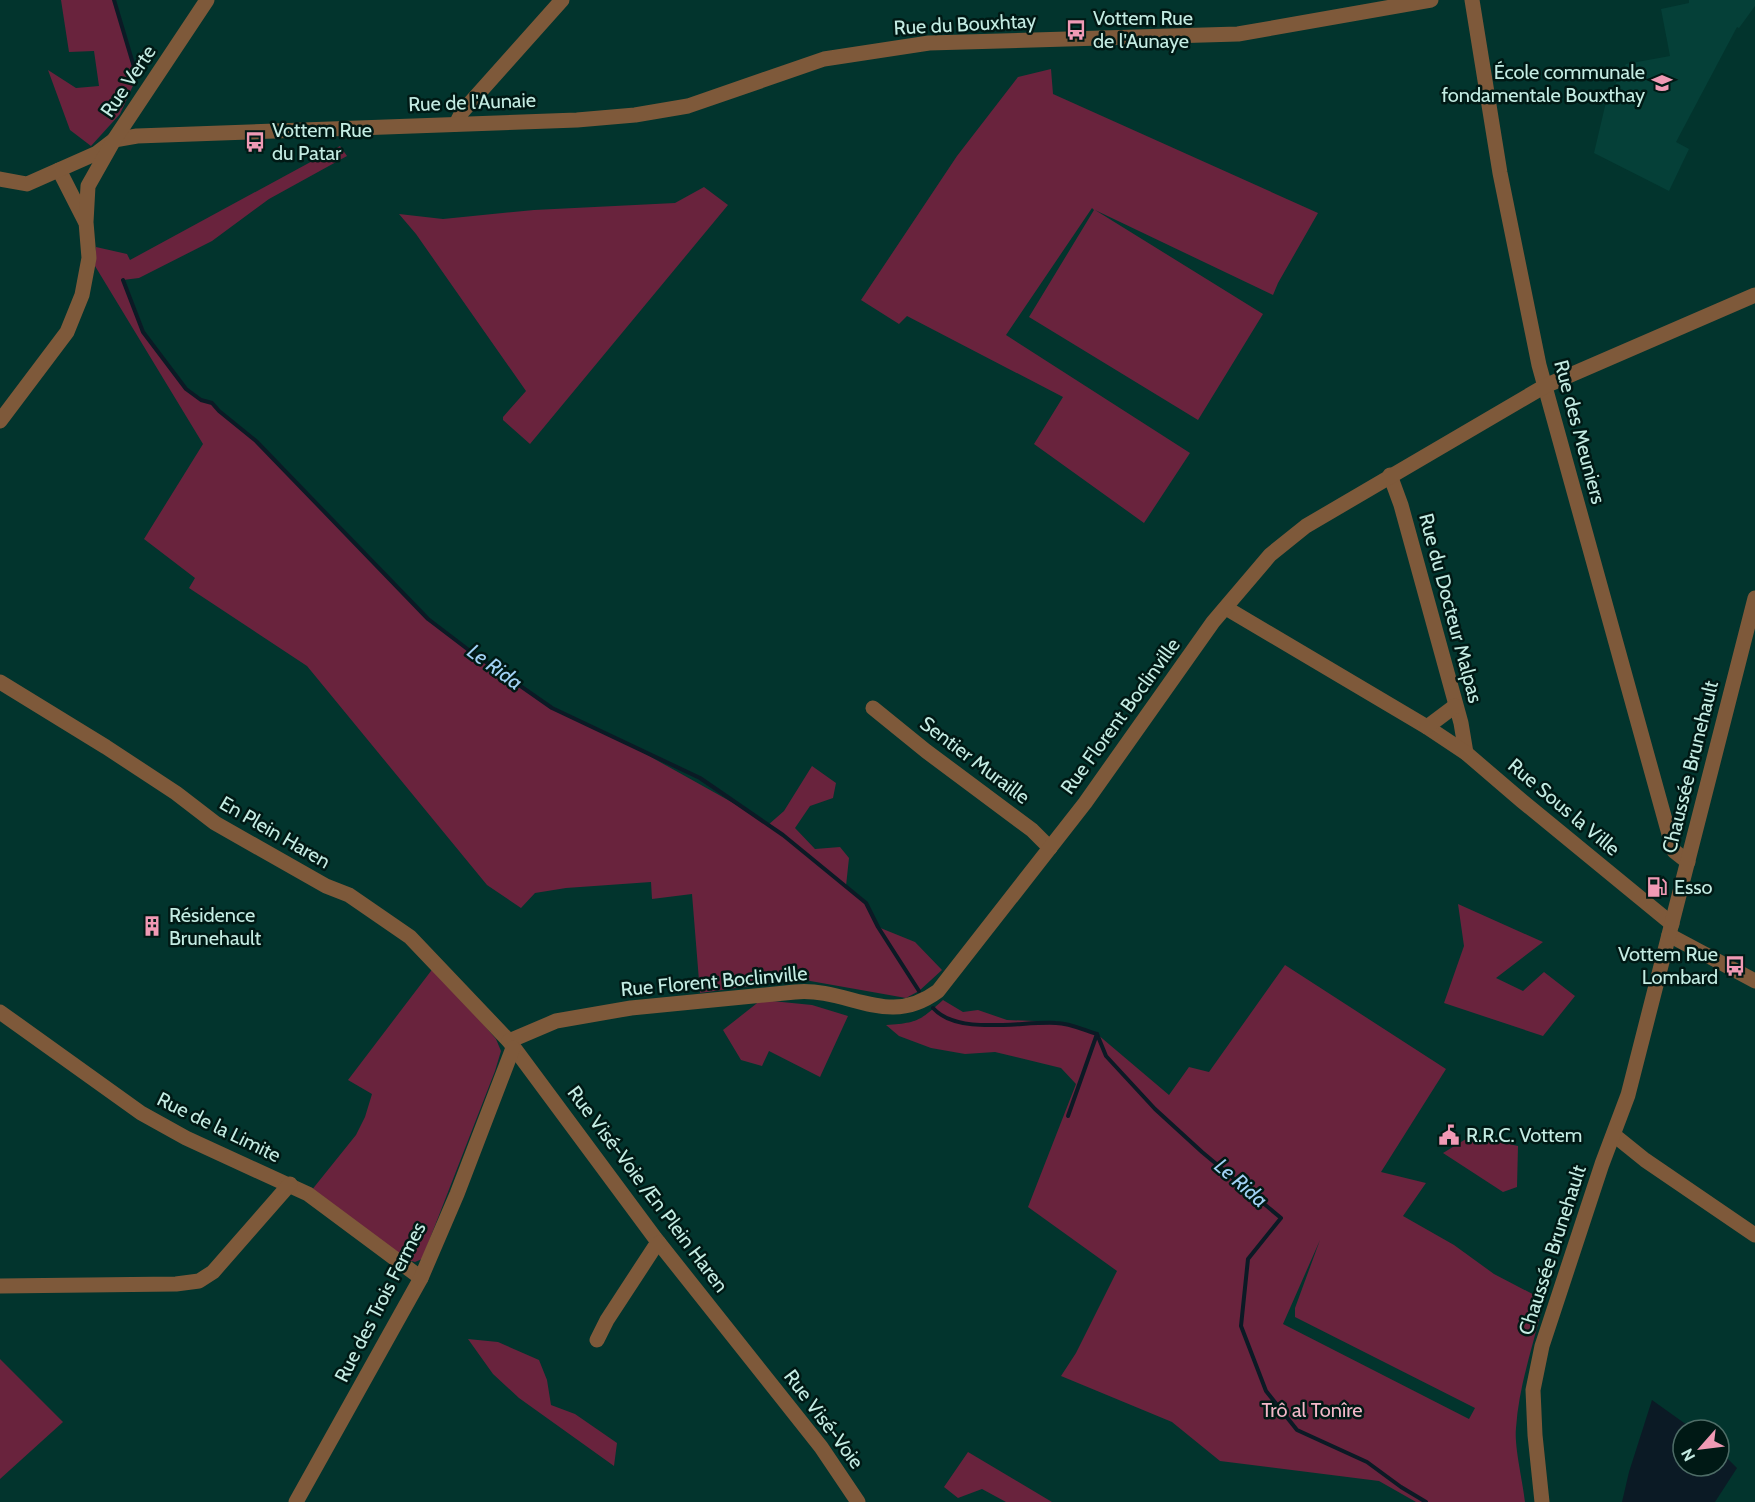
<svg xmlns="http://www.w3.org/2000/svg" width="1755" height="1502" viewBox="0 0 1755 1502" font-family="Cabin,sans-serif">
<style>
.built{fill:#054038}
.green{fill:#69233d;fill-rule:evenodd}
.water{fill:#0b1a25}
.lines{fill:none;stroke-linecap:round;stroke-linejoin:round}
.stream{stroke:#0b1a25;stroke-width:4}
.minor{stroke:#7e593a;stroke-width:15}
.labels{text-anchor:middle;stroke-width:5;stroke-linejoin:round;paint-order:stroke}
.poi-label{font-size:20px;fill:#c4ece3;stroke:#001915;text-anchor:start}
.street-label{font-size:20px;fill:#c4ece3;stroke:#001915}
.park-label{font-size:20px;fill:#f2b7c8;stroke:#001915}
.water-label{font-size:21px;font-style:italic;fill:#a1d2f5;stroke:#001915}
</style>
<rect width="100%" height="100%" fill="#02342d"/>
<!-- built -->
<path class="built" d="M 1689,0 L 1755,0 L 1755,6 L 1739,28 L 1737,27 L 1676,142 L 1689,149 L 1669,191 L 1594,153 L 1606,102 L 1626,64 L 1670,56 L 1661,9 L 1689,3 Z"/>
<!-- green -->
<g class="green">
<path d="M 61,0 L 114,0 L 137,77 L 120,114 L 91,146 L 70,130 L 48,70 L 76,88 L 99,86 L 94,51 L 69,52 Z"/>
<path d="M 1051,69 L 1053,94 L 1318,213 L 1278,283 L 1273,295 L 1095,210 L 1263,314 L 1198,420 L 1029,317 L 1094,210 L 1092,208 L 1006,335 L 1190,453 L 1144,523 L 1034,444 L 1063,397 L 907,316 L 899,324 L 861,300 L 957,156 L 1018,77 Z"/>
<path d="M 340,146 L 347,156 L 269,199 L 212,241 L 139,278 L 123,280 L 143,332 L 186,389 L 201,400 L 212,403 L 219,411 L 256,441 L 428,619 L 470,651 L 552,708 L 608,733 L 753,814 L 768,825 L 784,811 L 812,766 L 836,783 L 833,798 L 810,806 L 795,828 L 815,849 L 840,847 L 849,858 L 846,886 L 866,903 L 878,927 L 915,942 L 942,970 L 919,991 L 906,998 L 799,979 L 700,993 L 692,894 L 652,899 L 651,882 L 566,888 L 535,893 L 521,908 L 487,885 L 307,666 L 189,588 L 195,578 L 144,539 L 203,444 L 95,266 L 96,247 L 127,254 L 130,260 Z"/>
<path d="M 704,187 L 728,205 L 530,444 L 503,420 L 503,417 L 526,391 L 416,234 L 399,214 L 443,219 L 534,210 L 675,203 Z"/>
<path d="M 1458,904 L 1543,942 L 1496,978 L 1523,991 L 1544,972 L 1575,996 L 1543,1036 L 1444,1003 L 1464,946 Z"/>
<path d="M 1285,965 L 1446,1069 L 1381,1172 L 1426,1183 L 1403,1216 L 1454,1245 L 1494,1274 L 1544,1300 C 1534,1343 1519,1384 1516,1428 C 1514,1447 1523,1482 1525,1502 L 1416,1502 L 1379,1481 L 1220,1461 L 1172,1422 L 1061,1376 L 1076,1353 L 1117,1271 L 1028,1207 L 1076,1084 L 1061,1068 L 995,1052 L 965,1054 L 931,1048 L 899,1036 L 886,1025 C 917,1023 920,1021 943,1000 L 963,1012 L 978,1010 L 1007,1020 L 1058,1022 L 1097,1034 L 1169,1095 L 1189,1067 L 1209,1072 ZM 1320,1240 L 1295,1308 L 1295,1317 L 1475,1408 L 1469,1419 L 1283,1324 Z"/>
<path d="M 434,967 L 496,1039 L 501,1051 L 495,1071 L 422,1259 L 415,1262 L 404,1259 L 311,1191 L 356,1135 L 365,1117 L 372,1094 L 348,1080 Z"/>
<path d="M 761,1000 L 812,1005 L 848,1016 L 820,1077 L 769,1051 L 762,1066 L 741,1060 L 723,1030 Z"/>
<path d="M 1466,1139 L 1491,1140 L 1518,1146 L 1517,1187 L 1503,1192 L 1443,1153 Z"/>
<path d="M 468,1339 L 498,1342 L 539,1360 L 547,1380 L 551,1405 L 575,1414 L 617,1443 L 614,1466 L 519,1398 L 493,1374 Z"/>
<path d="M 0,1359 L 63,1422 L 0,1479 Z"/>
<path d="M 968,1452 L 1052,1502 L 1006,1502 L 982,1489 L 958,1498 L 944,1487 Z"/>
</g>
<!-- water -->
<path class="water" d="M 1652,1400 L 1694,1430 L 1683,1430 L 1683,1466 L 1719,1466 L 1719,1450 L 1737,1468 L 1715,1502 L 1622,1502 L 1629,1472 Z"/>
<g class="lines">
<!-- stream -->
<g class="stream">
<path d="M 114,0 L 137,77"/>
<path d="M 123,280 L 143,332 L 186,389 L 201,400 L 212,403 L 219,411 L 256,441 L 428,619 L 470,651 L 552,708 L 700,778 L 783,835 L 866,903 L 878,927 L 919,991"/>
<path d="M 933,1008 C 958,1036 1021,1021 1056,1023 C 1069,1023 1084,1030 1097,1034 L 1106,1056 L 1155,1109 L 1202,1152 L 1281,1218 L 1248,1259 L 1241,1326 L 1266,1391 L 1297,1430 L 1367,1462 L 1401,1487 L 1426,1502"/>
<path d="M 1068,1116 L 1097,1034"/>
</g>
<!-- minor -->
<g class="minor">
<path d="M 1472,0 L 1500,173 L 1539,365 L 1672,845 L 1674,851 L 1688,862"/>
<path d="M 456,124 L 462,112 L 562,0"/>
<path d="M 59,170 L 85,221"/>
<path d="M 0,179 L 27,184 L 97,153 L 114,140 L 137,136 L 577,120 L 635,115 L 688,106 L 824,59 L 929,43 L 1238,34 L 1431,0"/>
<path d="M 0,421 L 67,332 L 82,295 L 89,258 L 86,222 L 88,186 L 114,140 L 207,0"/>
<path d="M 1390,475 L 1401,505 L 1461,723 L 1466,753"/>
<path d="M 1226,608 L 1427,727 L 1466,753 L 1522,801 L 1672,924"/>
<path d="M 0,682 L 106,747 L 176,793 L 215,823 L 326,886 L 349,895 L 410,937 L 509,1041 L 655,1238 L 821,1447 L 858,1502"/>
<path d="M 873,708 L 926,751 L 1032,830 L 1050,848"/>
<path d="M 1427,727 L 1455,706"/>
<path d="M 1669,935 L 1755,981"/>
<path d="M 0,1012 L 141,1113 L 186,1138 L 308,1194 L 421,1278"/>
<path d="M 509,1041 L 556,1021 L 631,1008 L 795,992 C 849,987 887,1029 938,991 L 1085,803 L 1213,622 L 1270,555 L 1306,526 L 1545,386 L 1755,295"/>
<path d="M 1614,1135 L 1645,1160 L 1755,1235"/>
<path d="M 0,1286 L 176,1284 L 199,1281 L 213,1272 L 290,1184"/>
<path d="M 597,1340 L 607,1320 L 654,1248 L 659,1243"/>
<path d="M 296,1502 L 421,1278 L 457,1194 L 513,1048"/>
<path d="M 1542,1502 L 1535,1435 L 1533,1390 L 1542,1346 L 1602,1164 L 1628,1095 L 1755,598"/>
</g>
</g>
<!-- icons -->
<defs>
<g id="bus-bare" transform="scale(1.62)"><path d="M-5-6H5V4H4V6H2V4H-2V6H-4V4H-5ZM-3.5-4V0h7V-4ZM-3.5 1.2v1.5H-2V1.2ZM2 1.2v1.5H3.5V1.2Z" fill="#f09ab5" stroke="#001915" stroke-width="2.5" paint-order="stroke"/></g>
<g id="school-bare" transform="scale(1.62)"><path d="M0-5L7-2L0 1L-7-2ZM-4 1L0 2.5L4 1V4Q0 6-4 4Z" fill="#f09ab5" stroke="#001915" stroke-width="2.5" paint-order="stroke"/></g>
<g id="fuel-bare" transform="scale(1.62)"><path d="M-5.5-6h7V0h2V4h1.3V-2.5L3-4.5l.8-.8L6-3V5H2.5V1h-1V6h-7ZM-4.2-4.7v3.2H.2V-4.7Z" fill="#f09ab5" stroke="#001915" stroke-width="2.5" paint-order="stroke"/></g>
<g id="building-bare" transform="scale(1.62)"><path d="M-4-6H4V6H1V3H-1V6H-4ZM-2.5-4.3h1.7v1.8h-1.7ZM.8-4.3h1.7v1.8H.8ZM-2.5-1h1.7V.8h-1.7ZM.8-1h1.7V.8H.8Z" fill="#f09ab5" stroke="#001915" stroke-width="2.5" paint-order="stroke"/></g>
<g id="civic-bare" transform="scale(1.62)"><path d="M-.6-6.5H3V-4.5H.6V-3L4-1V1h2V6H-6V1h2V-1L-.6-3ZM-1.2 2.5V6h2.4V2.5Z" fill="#f09ab5" stroke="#001915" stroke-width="2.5" paint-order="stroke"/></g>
</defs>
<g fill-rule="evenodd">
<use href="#bus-bare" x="1076" y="30"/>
<use href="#school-bare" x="1662" y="83"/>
<use href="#bus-bare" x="255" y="142"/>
<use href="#fuel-bare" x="1657" y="887"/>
<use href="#building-bare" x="152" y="926"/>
<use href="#bus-bare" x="1735" y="966"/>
<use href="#civic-bare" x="1449" y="1135"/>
</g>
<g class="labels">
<!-- poi labels -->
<g class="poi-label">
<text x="1093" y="25">Vottem Rue<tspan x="1093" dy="23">de l'Aunaye</tspan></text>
<text x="1645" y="79" text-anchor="end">École communale<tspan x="1645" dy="23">fondamentale Bouxthay</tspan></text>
<text x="272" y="137">Vottem Rue<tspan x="272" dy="23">du Patar</tspan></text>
<text x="1674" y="894">Esso</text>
<text x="169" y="922">Résidence<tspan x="169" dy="23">Brunehault</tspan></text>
<text x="1718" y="961" text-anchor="end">Vottem Rue<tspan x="1718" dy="23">Lombard</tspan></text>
<text x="1466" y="1142">R.R.C. Vottem</text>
</g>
<!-- street labels -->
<g class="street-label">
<text transform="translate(965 24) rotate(-3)" y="7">Rue du Bouxhtay</text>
<text transform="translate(128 81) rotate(-56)" y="7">Rue Verte</text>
<text transform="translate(472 102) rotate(-2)" y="7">Rue de l'Aunaie</text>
<text transform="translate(1580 432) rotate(75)" y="7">Rue des Meuniers</text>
<text transform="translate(1451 608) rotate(75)" y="7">Rue du Docteur Malpas</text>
<text transform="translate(1120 716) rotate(-54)" y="7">Rue Florent Boclinville</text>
<text transform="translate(975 760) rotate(37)" y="7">Sentier Muraille</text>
<text transform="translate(1690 767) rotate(-76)" y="7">Chaussée Brunehault</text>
<text transform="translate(1564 807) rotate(40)" y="7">Rue Sous la Ville</text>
<text transform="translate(275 832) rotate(30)" y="7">En Plein Haren</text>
<text transform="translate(714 981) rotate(-5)" y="7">Rue Florent Boclinville</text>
<text transform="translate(219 1127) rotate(26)" y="7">Rue de la Limite</text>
<text transform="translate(648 1189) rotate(53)" y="7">Rue Visé-Voie /En Plein Haren</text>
<text transform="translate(1552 1250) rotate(-72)" y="7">Chaussée Brunehault</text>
<text transform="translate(380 1302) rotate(-63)" y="7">Rue des Trois Fermes</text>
<text transform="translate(824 1419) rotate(53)" y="7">Rue Visé-Voie</text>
</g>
<!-- park labels -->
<g class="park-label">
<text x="1312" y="1417">Trô al Tonîre</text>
</g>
<!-- water labels -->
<g class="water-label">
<text transform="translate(495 667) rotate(36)" y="7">Le Rida</text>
<text transform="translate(1241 1183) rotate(41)" y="7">Le Rida</text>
</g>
</g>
<!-- north arrow -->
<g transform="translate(1701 1448) rotate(242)"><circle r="28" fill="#001915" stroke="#4e6d67" stroke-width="1.5"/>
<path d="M0-4.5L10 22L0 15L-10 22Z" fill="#f09ab5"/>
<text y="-9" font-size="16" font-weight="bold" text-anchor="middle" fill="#c4ece3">N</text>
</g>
</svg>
